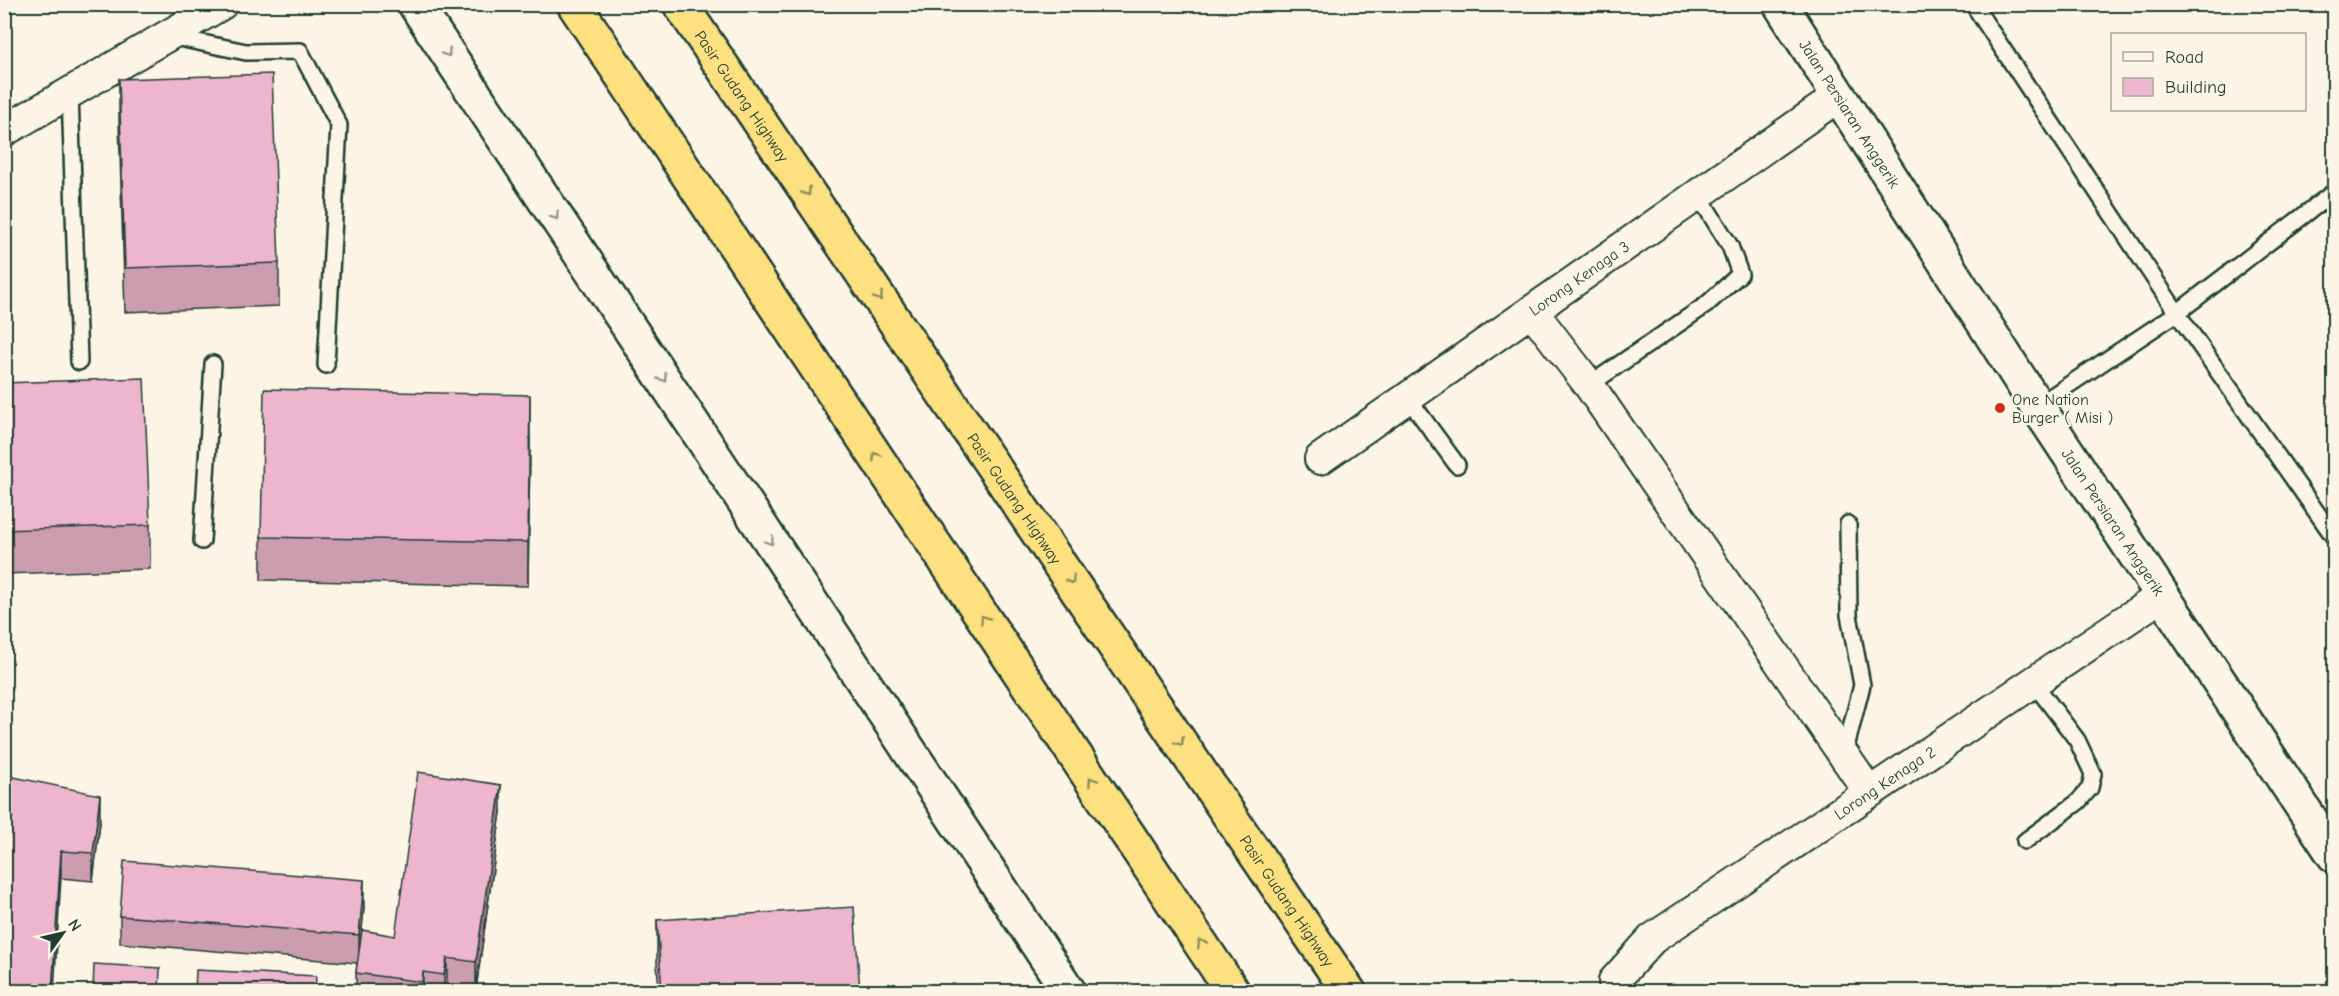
<svg xmlns="http://www.w3.org/2000/svg" width="2339" height="996" viewBox="0 0 2339 996" font-family="'Comic Neue',sans-serif">
<style>
.lines{fill:none;stroke-linecap:round;stroke-linejoin:round}
.lane-casing{stroke:#1f3d34;stroke-width:20}
.street-casing{stroke:#1f3d34;stroke-width:34}
.secondary-casing{stroke:#1f3d34;stroke-width:38}
.highway-casing{stroke:#1f3d34;stroke-width:38}
.lane{stroke:#fcf5e5;stroke-width:15}
.street{stroke:#fcf5e5;stroke-width:30}
.secondary{stroke:#fcf5e5;stroke-width:33}
.highway{stroke:#fde080;stroke-width:33}
.wall{fill:#cc9daf;stroke:#1f3d34;stroke-width:1.5}
.shaded-wall{fill:#a67f8f;stroke:#1f3d34;stroke-width:1.5}
.building{fill:#edb6cc;stroke:#1f3d34;stroke-width:1.5}
.oneway{stroke:#8e998c}
.oneway2{stroke:#8e8e5a}
.poi-dot{fill:#c8321e;stroke:#fcf5e5;stroke-width:2}
.labels{text-anchor:middle;stroke-width:4.5;stroke-linejoin:round;paint-order:stroke}
.street-label{font-size:16px;fill:#1f3d34;stroke:#fcf5e5}
.poi-label{font-size:16px;fill:#1f3d34;stroke:#fcf5e5;text-anchor:start}
</style>
<rect width="100%" height="100%" fill="#fcf5e5"/>
<filter id="ink" filterUnits="userSpaceOnUse"><feTurbulence type="fractalNoise" baseFrequency=".0167" numOctaves="2"/><feDisplacementMap in="SourceGraphic" scale="12" xChannelSelector="R" yChannelSelector="G"/><feConvolveMatrix kernelMatrix="1 2 1 2 8 2 1 2 1" color-interpolation-filters="sRGB"/></filter>
<g filter="url(#ink)">
<g class="lines">
<!-- lane casing -->
<g class="lane-casing">
<g id="lane">
<path d="M 1973,4 L 2177,313 L 2334,537"/>
<path d="M 169,36 L 246,52 L 300,51 L 339,125 L 326,365"/>
<path d="M 70,93 L 79,362"/>
<path d="M 1589,385 L 1706,305 L 1740,274 L 1730,246 L 1699,196"/>
<path d="M 1408,398 L 1457,465"/>
<path d="M 2037,406 L 2177,313 L 2334,192"/>
<path d="M 202,541 L 213,364"/>
<path d="M 1844,755 L 1862,685 L 1849,615 L 1848,524"/>
<path d="M 2025,841 L 2078,802 L 2090,788 L 2093,774 L 2077,740 L 2033,682"/>
</g>
</g>
<!-- street casing -->
<g class="street-casing">
<g id="street">
<path d="M 4,131 L 222,4"/>
<path d="M 1532,311 L 1589,385 L 1869,792"/>
<path id="s1" d="M 1320,459 L 1839,96"/>
<path id="s2" d="M 1615,992 L 1614,981 L 1652,939 L 2163,595"/>
</g>
</g>
<!-- secondary casing -->
<g class="secondary-casing">
<g id="secondary">
<path d="M 415,4 L 1069,992"/>
<path id="s3" d="M 1780,4 L 2037,406 L 2334,855"/>
</g>
</g>
<!-- highway casing -->
<g class="highway-casing">
<g id="highway">
<path d="M 574,4 L 1233,992"/>
<path id="s4" d="M 680,4 L 1349,992"/>
</g>
</g>
<!-- lane -->
<use href="#lane" class="lane"/>
<!-- street -->
<use href="#street" class="street"/>
<!-- secondary -->
<use href="#secondary" class="secondary"/>
<!-- highway -->
<use href="#highway" class="highway"/>
</g>
<!-- wall -->
<g class="wall">
<path d="M 119,79 L 279,263 L 279,306 L 125,312 L 119,123 Z"/>
<path d="M 4,383 L 150,525 L 150,569 L 4,574 Z"/>
<path d="M 530,439 L 528,586 L 261,580 L 261,537 Z"/>
<path d="M 4,775 L 100,822 L 93,881 L 61,878 Z"/>
<path d="M 501,812 L 476,989 L 447,985 L 446,992 L 356,992 L 356,973 L 357,963 L 120,943 L 120,916 L 364,908 L 361,933 L 395,936 Z"/>
<path d="M 657,920 L 860,992 L 659,992 L 657,964 Z"/>
</g>
<!-- shaded-wall -->
<g class="shaded-wall">
<path d="M 530,395 L 530,439 L 528,586 L 528,542 Z"/>
<path d="M 501,785 L 501,812 L 476,989 L 476,962 Z"/>
<path d="M 100,795 L 100,822 L 93,881 L 93,853 Z"/>
<path d="M 61,851 L 61,878 L 54,992 L 52,992 Z"/>
<path d="M 364,880 L 364,908 L 359,963 L 359,935 Z"/>
<path d="M 447,958 L 447,985 L 446,992 L 444,992 L 444,975 Z"/>
<path d="M 423,972 L 423,992 L 422,992 L 422,982 Z"/>
</g>
<!-- building -->
<g class="building">
<path d="M 272,74 L 279,263 L 125,268 L 119,79 Z"/>
<path d="M 144,378 L 150,525 L 4,530 L 4,383 Z"/>
<path d="M 264,389 L 530,395 L 528,542 L 261,537 Z"/>
<path d="M 418,772 L 501,785 L 476,962 L 447,958 L 444,975 L 423,972 L 422,982 L 356,973 L 362,930 L 395,936 Z"/>
<path d="M 4,775 L 100,795 L 93,853 L 61,851 L 52,992 L 4,992 Z"/>
<path d="M 124,861 L 364,880 L 359,935 L 120,916 Z"/>
<path d="M 854,907 L 860,992 L 662,992 L 657,920 Z"/>
<path d="M 94,964 L 160,968 L 159,992 L 93,992 Z"/>
<path d="M 196,970 L 316,976 L 315,992 L 195,992 Z"/>
</g>
<!-- one-way arrows -->
<defs><path id="oneway-chevron" d="M-2-3.5L2.5 0L-2 3.5" fill="none" stroke-width="1.6" stroke-linecap="round" stroke-linejoin="round" transform="scale(1.5)"/></defs>
<g class="oneway">
<use href="#oneway-chevron" transform="translate(447 53) rotate(56)"/>
<use href="#oneway-chevron" transform="translate(555 216) rotate(56)"/>
<use href="#oneway-chevron" transform="translate(663 378) rotate(56)"/>
<use href="#oneway-chevron" transform="translate(770 541) rotate(56)"/>
</g>
<g class="oneway2">
<use href="#oneway-chevron" transform="translate(807 192) rotate(56)"/>
<use href="#oneway-chevron" transform="translate(879 297) rotate(56)"/>
<use href="#oneway-chevron" transform="translate(876 456) rotate(-124)"/>
<use href="#oneway-chevron" transform="translate(1071 580) rotate(56)"/>
<use href="#oneway-chevron" transform="translate(984 619) rotate(-124)"/>
<use href="#oneway-chevron" transform="translate(1180 742) rotate(56)"/>
<use href="#oneway-chevron" transform="translate(1092 781) rotate(-124)"/>
<use href="#oneway-chevron" transform="translate(1201 943) rotate(-124)"/>
</g>
</g>
<!-- markers -->
<circle class="poi-dot" cx="2000" cy="408" r="6"/>
<g class="labels">
<!-- street labels -->
<g class="street-label">
<text dy="6" stroke="none"><textPath href="#s4" startOffset="111">Pasir Gudang Highway</textPath></text>
<text dy="6" stroke="none"><textPath href="#s3" startOffset="130">Jalan Persiaran Anggerik</textPath></text>
<text dy="6" stroke="none"><textPath href="#s1" startOffset="316">Lorong Kenaga 3</textPath></text>
<text dy="6" stroke="none"><textPath href="#s4" startOffset="597">Pasir Gudang Highway</textPath></text>
<text dy="6" stroke="none"><textPath href="#s3" startOffset="616">Jalan Persiaran Anggerik</textPath></text>
<text dy="6" stroke="none"><textPath href="#s2" startOffset="348">Lorong Kenaga 2</textPath></text>
<text dy="6" stroke="none"><textPath href="#s4" startOffset="1083">Pasir Gudang Highway</textPath></text>
</g>
<!-- poi labels -->
<g class="poi-label">
<text x="2012" y="405">One Nation<tspan x="2012" dy="18">Burger ( Misi )</tspan></text>
</g>
</g>
<!-- margin -->
<rect width="2339" height="996" fill="none" stroke="#fcf5e5" stroke-width="24"/>
<rect x="12" y="12" width="2315" height="972" fill="none" stroke="#1f3d34" stroke-width="2" filter="url(#ink)"/>
<!-- legend -->
<rect x="2111" y="33" width="195" height="78" fill="#fcf5e5" stroke="#a4ab9e" stroke-width="1.5"/>
<rect x="2123" y="52" width="30" height="9" fill="#fcf5e5" stroke="#a4ab9e" stroke-width="1.5"/>
<text x="2165" y="63" font-size="18" fill="#1f3d34">Road</text>
<rect x="2123" y="78" width="30" height="18" fill="#edb6cc" stroke="#a4ab9e" stroke-width="1.5"/>
<text x="2165" y="93" font-size="18" fill="#1f3d34">Building</text>
<!-- north arrow -->
<g transform="translate(63 933) rotate(56)" stroke="#fcf5e5" stroke-width="4.5" paint-order="stroke">
<path d="M0-4.5L10 22L0 15L-10 22Z" fill="#1f3d34"/>
<text y="-9" font-size="16" font-weight="bold" text-anchor="middle" fill="#1f3d34">N</text>
</g>
</svg>
